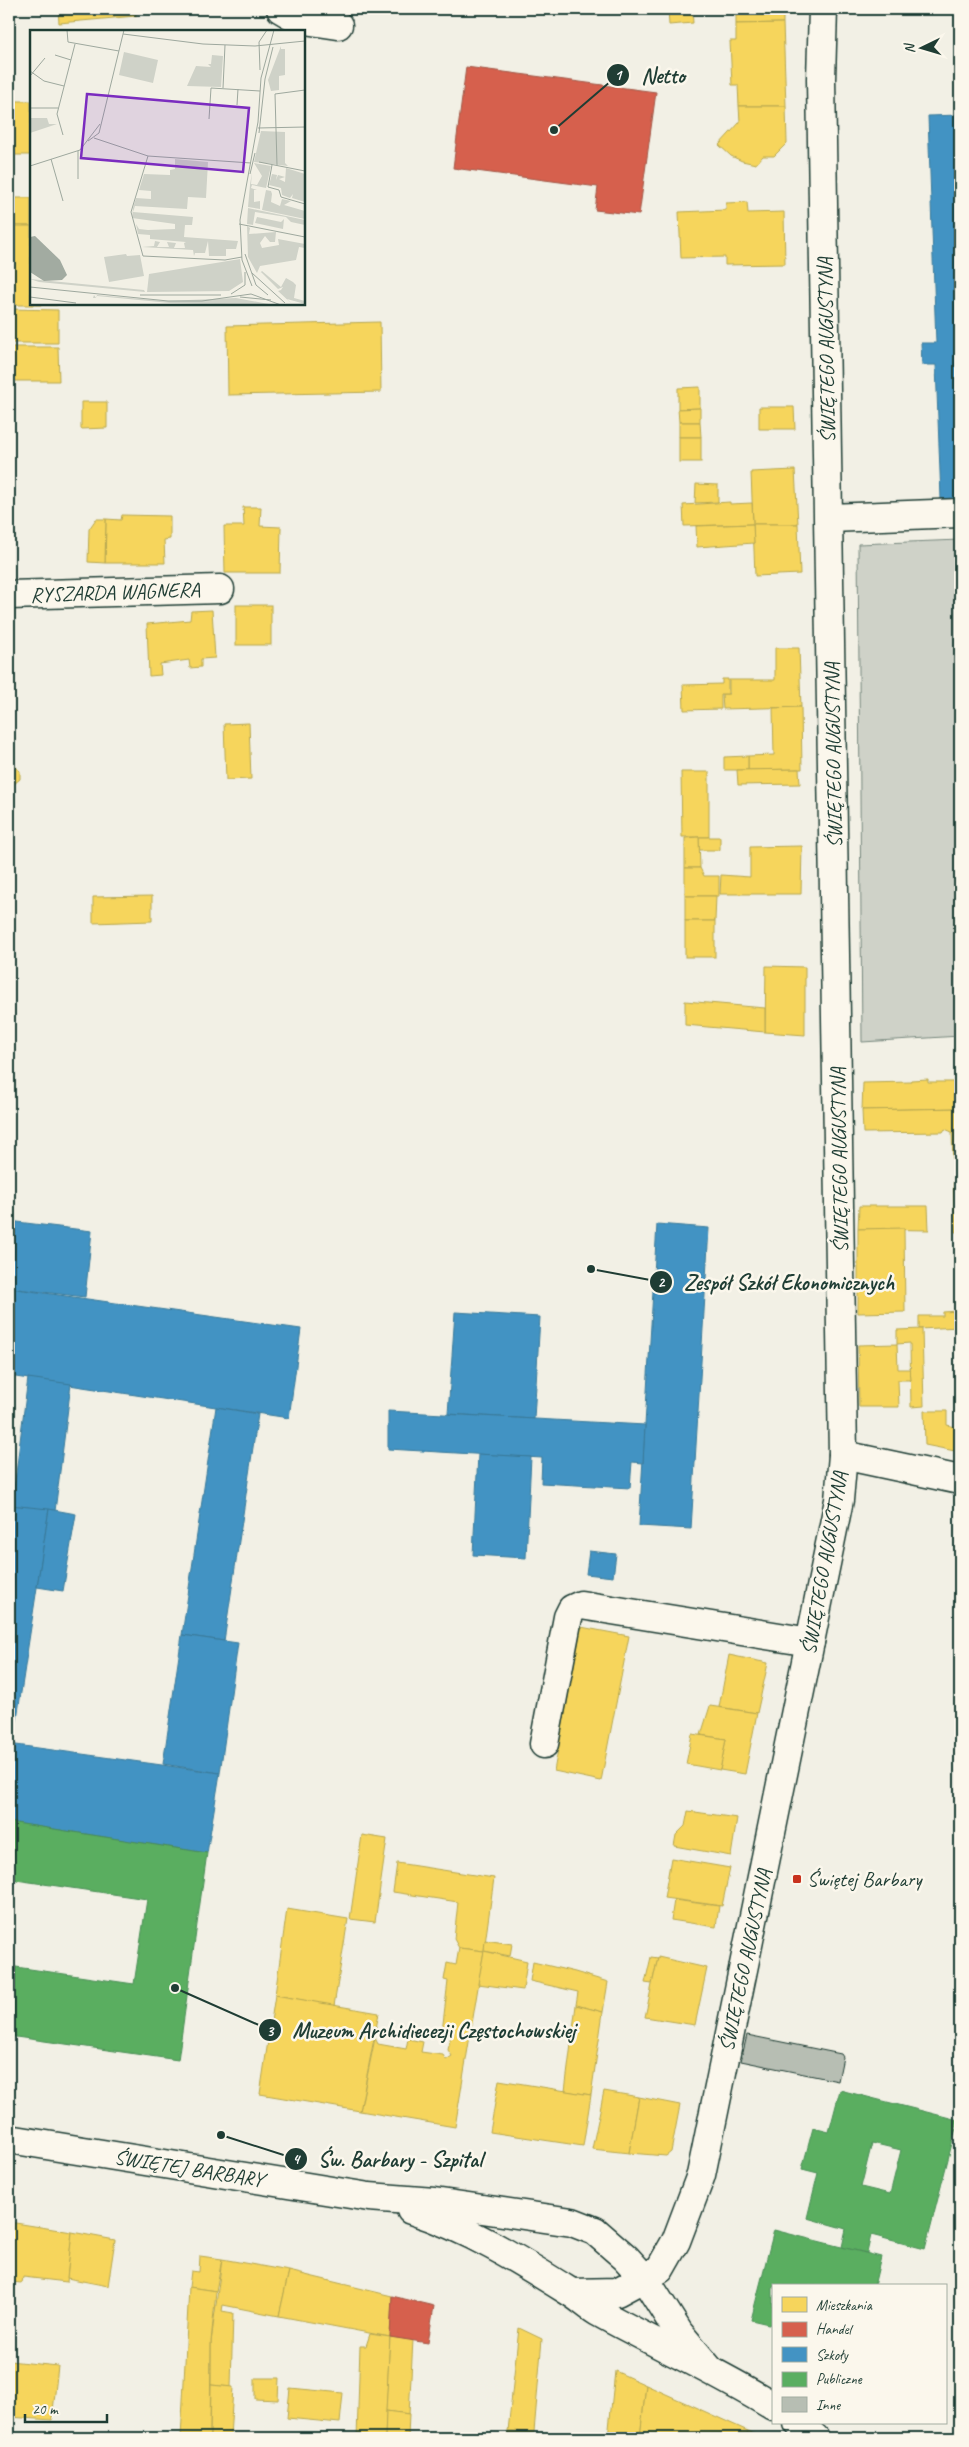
<svg xmlns="http://www.w3.org/2000/svg" width="969" height="2447" viewBox="0 0 969 2447" font-family="Caveat,sans-serif">
<style>
.green{fill:#cfd2c8;stroke:#77887e}
.homes{fill:#f6d55c;stroke:#b6a750}
.shops{fill:#d6604d;stroke:#9f5646}
.schools{fill:#4393c3;stroke:#387998}
.public{fill:#5aae61;stroke:#488c54;fill-rule:evenodd}
.building{fill:#b7beb3;stroke:#1f3d34}
.lines{fill:none;stroke-linecap:round;stroke-linejoin:round}
.minor-casing{stroke:#1f3d34;stroke-width:31}
.minor{stroke:#fbf7ec;stroke-width:28}
.poi-dot{fill:#c8321e;stroke:#fbf7ec;stroke-width:2}
.labels{text-anchor:middle;stroke-width:5;stroke-linejoin:round;paint-order:stroke}
.street-label{font-size:21px;fill:#1f3d34;stroke:#fbf7ec}
.poi-label{font-size:21px;fill:#1f3d34;stroke:#fbf7ec;text-anchor:start}
.inset-road{fill:none;stroke:#9ea89e;stroke-width:1}
.view{fill:#7b2cbf;fill-opacity:0.15;stroke:#7b2cbf;stroke-width:2.5}
.inset-edge{fill:none;stroke:#1f3d34;stroke-width:2.5}
.leader{fill:none;stroke:#1f3d34;stroke-width:2}
.callout-dot{fill:#1f3d34;stroke:#fbf7ec;stroke-width:2}
.mark-label{font-size:15px;text-anchor:middle;font-weight:bold;fill:#fff}
.callout-label{font-size:22px;text-anchor:middle;font-weight:bold;fill:#1f3d34;stroke:#fbf7ec;stroke-width:5;stroke-linejoin:round;paint-order:stroke}
</style>
<rect width="100%" height="100%" fill="#f2f0e5"/>
<filter id="ink" filterUnits="userSpaceOnUse"><feTurbulence type="fractalNoise" baseFrequency=".02" numOctaves="2"/><feDisplacementMap in="SourceGraphic" scale="10" xChannelSelector="R" yChannelSelector="G"/><feConvolveMatrix kernelMatrix="1 2 1 2 8 2 1 2 1" color-interpolation-filters="sRGB"/></filter>
<g filter="url(#ink)">
<!-- green -->
<path class="green" d="M 960,540 L 960,1036 L 862,1042 L 858,544 Z"/>
<!-- homes -->
<g class="homes">
<path d="M 58,9 L 136,9 L 136,16 L 59,23 Z"/>
<path d="M 668,9 L 692,9 L 693,23 L 669,25 Z"/>
<path d="M 736,9 L 783,9 L 783,23 L 736,24 Z"/>
<path d="M 783,23 L 786,106 L 739,106 L 738,85 L 732,85 L 730,41 L 736,41 L 736,24 Z"/>
<rect x="9" y="101" width="22" height="54"/>
<path d="M 739,106 L 786,106 L 787,143 L 774,156 L 763,156 L 756,164 L 742,161 L 731,156 L 719,145 L 740,122 Z"/>
<rect x="9" y="198" width="22" height="28"/>
<path d="M 747,202 L 748,213 L 784,212 L 785,264 L 725,265 L 725,257 L 681,258 L 679,212 L 726,210 L 726,203 Z"/>
<path d="M 9,226 L 31,226 L 31,304 L 57,305 L 9,305 Z"/>
<path d="M 9,309 L 58,310 L 58,343 L 9,343 Z"/>
<path d="M 380,322 L 381,392 L 228,395 L 227,326 Z"/>
<path d="M 9,347 L 58,347 L 59,381 L 9,381 Z"/>
<path d="M 700,387 L 700,408 L 678,409 L 678,388 Z"/>
<path d="M 81,402 L 107,402 L 107,428 L 81,429 Z"/>
<path d="M 759,407 L 794,407 L 795,429 L 759,429 Z"/>
<path d="M 700,408 L 700,422 L 679,422 L 678,409 Z"/>
<path d="M 679,422 L 700,422 L 701,437 L 679,437 Z"/>
<rect x="679" y="437" width="22" height="25"/>
<path d="M 795,470 L 798,524 L 753,524 L 751,472 Z"/>
<path d="M 696,484 L 718,485 L 718,502 L 695,503 Z"/>
<path d="M 730,502 L 730,504 L 752,503 L 753,524 L 684,526 L 683,505 Z"/>
<path d="M 243,507 L 261,507 L 260,526 L 281,527 L 280,573 L 225,573 L 224,526 L 244,526 Z"/>
<path d="M 122,515 L 170,516 L 170,539 L 164,540 L 165,563 L 105,563 L 106,519 L 121,520 Z"/>
<path d="M 96,519 L 106,519 L 105,563 L 88,562 L 89,529 Z"/>
<path d="M 753,524 L 798,524 L 800,574 L 755,576 Z"/>
<path d="M 753,524 L 754,543 L 697,547 L 696,526 Z"/>
<rect x="236" y="605" width="35" height="40"/>
<path d="M 212,610 L 215,658 L 201,659 L 201,667 L 190,668 L 189,660 L 160,664 L 161,675 L 149,676 L 147,624 L 190,620 L 191,611 Z"/>
<path d="M 775,648 L 799,648 L 801,707 L 723,709 L 722,694 L 729,694 L 729,680 L 775,680 Z"/>
<path d="M 722,679 L 728,679 L 728,694 L 721,694 L 721,709 L 684,710 L 683,685 L 722,684 Z"/>
<path d="M 801,707 L 802,769 L 748,770 L 748,756 L 774,755 L 773,708 Z"/>
<path d="M 249,723 L 251,779 L 226,780 L 224,724 Z"/>
<path d="M 9,747 L 9,766 L 14,766 L 20,771 L 20,779 L 14,784 L 10,784 L 9,799 Z"/>
<path d="M 748,756 L 748,770 L 724,770 L 724,757 Z"/>
<path d="M 799,769 L 800,784 L 738,785 L 737,770 Z"/>
<path d="M 681,772 L 709,772 L 709,837 L 682,837 Z"/>
<rect x="699" y="837" width="21" height="13"/>
<path d="M 699,837 L 700,868 L 685,868 L 685,838 Z"/>
<path d="M 802,846 L 801,894 L 720,894 L 721,875 L 750,877 L 750,847 Z"/>
<path d="M 685,868 L 700,868 L 704,876 L 719,876 L 719,896 L 685,896 Z"/>
<path d="M 152,896 L 152,921 L 93,923 L 93,897 Z"/>
<path d="M 685,896 L 716,896 L 715,921 L 685,921 Z"/>
<rect x="685" y="921" width="30" height="36"/>
<path d="M 766,966 L 805,967 L 805,1035 L 765,1032 Z"/>
<path d="M 685,1001 L 765,1008 L 765,1032 L 685,1025 Z"/>
<path d="M 928,1079 L 928,1082 L 959,1082 L 960,1108 L 862,1110 L 863,1083 L 911,1082 L 911,1080 Z"/>
<path d="M 960,1108 L 960,1232 L 955,1232 L 952,1132 L 945,1129 L 943,1132 L 863,1133 L 862,1110 Z"/>
<path d="M 859,1206 L 928,1206 L 929,1230 L 858,1229 Z"/>
<path d="M 904,1228 L 905,1312 L 858,1313 L 858,1229 Z"/>
<path d="M 958,1311 L 958,1315 L 960,1315 L 960,1327 L 919,1329 L 919,1316 L 943,1316 L 943,1312 Z"/>
<path d="M 922,1329 L 924,1406 L 911,1407 L 910,1343 L 897,1344 L 897,1330 Z"/>
<path d="M 897,1344 L 898,1369 L 910,1369 L 911,1380 L 898,1380 L 899,1407 L 859,1407 L 858,1345 Z"/>
<path d="M 924,1411 L 947,1411 L 947,1425 L 960,1428 L 960,1452 L 925,1445 Z"/>
<path d="M 581,1627 L 629,1636 L 601,1781 L 554,1771 Z"/>
<path d="M 729,1655 L 768,1663 L 757,1713 L 719,1707 Z"/>
<path d="M 710,1706 L 757,1713 L 745,1774 L 720,1770 L 726,1739 L 701,1735 Z"/>
<path d="M 692,1734 L 726,1739 L 720,1770 L 686,1764 Z"/>
<path d="M 688,1811 L 737,1818 L 731,1856 L 674,1846 L 676,1835 L 685,1826 Z"/>
<path d="M 362,1835 L 387,1839 L 375,1922 L 350,1919 Z"/>
<path d="M 671,1858 L 730,1868 L 722,1906 L 664,1898 Z"/>
<path d="M 397,1863 L 494,1878 L 484,1951 L 459,1948 L 454,1939 L 458,1902 L 393,1892 Z"/>
<path d="M 674,1900 L 719,1906 L 716,1927 L 671,1920 Z"/>
<path d="M 287,1909 L 348,1919 L 334,2006 L 275,1995 Z"/>
<path d="M 485,1940 L 512,1944 L 510,1956 L 484,1951 Z"/>
<path d="M 459,1948 L 484,1951 L 455,2127 L 360,2111 L 375,2038 L 378,2044 L 406,2049 L 408,2039 L 423,2042 L 421,2052 L 443,2055 L 446,2060 L 452,2056 L 448,2050 L 451,2034 L 442,2032 L 448,1981 L 444,1980 L 447,1963 L 456,1965 Z"/>
<path d="M 484,1951 L 527,1961 L 523,1990 L 478,1984 Z"/>
<path d="M 651,1957 L 658,1958 L 652,1984 L 645,1983 Z"/>
<path d="M 658,1957 L 707,1968 L 695,2025 L 645,2017 Z"/>
<path d="M 533,1962 L 575,1972 L 608,1982 L 603,2012 L 576,2005 L 578,1992 L 530,1981 Z"/>
<path d="M 275,1995 L 379,2013 L 360,2111 L 260,2094 Z"/>
<path d="M 576,2005 L 603,2012 L 591,2095 L 565,2091 Z"/>
<path d="M 499,2080 L 591,2095 L 583,2146 L 490,2132 Z"/>
<path d="M 604,2091 L 639,2097 L 629,2153 L 592,2149 Z"/>
<path d="M 639,2097 L 680,2105 L 671,2152 L 666,2156 L 629,2153 Z"/>
<path d="M 9,2222 L 72,2232 L 67,2282 L 23,2277 L 22,2283 L 10,2282 Z"/>
<path d="M 72,2232 L 115,2240 L 108,2286 L 67,2278 Z"/>
<path d="M 200,2256 L 222,2259 L 216,2291 L 189,2287 L 191,2271 L 199,2272 Z"/>
<path d="M 222,2259 L 289,2271 L 279,2316 L 223,2305 L 222,2311 L 233,2313 L 231,2387 L 211,2385 L 211,2342 Z"/>
<path d="M 289,2271 L 392,2296 L 390,2337 L 279,2316 Z"/>
<path d="M 189,2287 L 216,2291 L 211,2342 L 210,2438 L 181,2438 Z"/>
<path d="M 519,2328 L 542,2339 L 534,2432 L 508,2431 Z"/>
<path d="M 370,2334 L 390,2337 L 385,2438 L 357,2438 L 360,2346 L 366,2346 Z"/>
<path d="M 390,2337 L 413,2340 L 409,2414 L 386,2411 Z"/>
<path d="M 9,2361 L 58,2366 L 52,2420 L 9,2417 Z"/>
<path d="M 615,2371 L 646,2385 L 640,2438 L 608,2438 Z"/>
<path d="M 255,2378 L 279,2378 L 278,2400 L 255,2399 Z"/>
<path d="M 211,2385 L 233,2387 L 230,2438 L 210,2438 Z"/>
<path d="M 646,2385 L 748,2431 L 745,2438 L 640,2438 Z"/>
<path d="M 290,2388 L 343,2393 L 340,2423 L 287,2418 Z"/>
<path d="M 386,2411 L 409,2414 L 408,2438 L 385,2438 Z"/>
<path d="M 508,2431 L 534,2432 L 533,2438 L 508,2438 Z"/>
<path d="M 748,2431 L 764,2438 L 745,2438 Z"/>
</g>
<!-- shops -->
<g class="shops">
<path d="M 466,67 L 656,92 L 639,215 L 595,210 L 598,187 L 453,168 Z"/>
<path d="M 392,2296 L 434,2306 L 428,2343 L 390,2337 Z"/>
</g>
<!-- schools -->
<g class="schools">
<path d="M 960,115 L 960,499 L 941,499 L 936,365 L 922,365 L 921,343 L 936,343 L 928,116 Z"/>
<path d="M 9,1221 L 92,1231 L 85,1297 L 9,1288 Z"/>
<path d="M 657,1224 L 709,1228 L 691,1529 L 639,1526 Z"/>
<path d="M 9,1288 L 301,1329 L 289,1418 L 9,1376 Z"/>
<path d="M 455,1312 L 540,1317 L 534,1419 L 448,1414 Z"/>
<path d="M 28,1378 L 71,1384 L 55,1511 L 12,1505 Z"/>
<path d="M 216,1407 L 258,1414 L 224,1641 L 182,1635 Z"/>
<path d="M 388,1411 L 645,1425 L 643,1463 L 632,1462 L 630,1488 L 541,1483 L 542,1458 L 388,1449 Z"/>
<path d="M 478,1454 L 531,1457 L 526,1558 L 473,1555 Z"/>
<path d="M 9,1505 L 49,1509 L 13,1745 L 9,1744 Z"/>
<path d="M 49,1509 L 76,1514 L 63,1591 L 37,1587 Z"/>
<path d="M 589,1551 L 616,1554 L 613,1577 L 586,1574 Z"/>
<path d="M 182,1635 L 238,1643 L 220,1773 L 163,1764 Z"/>
<path d="M 9,1744 L 220,1773 L 207,1853 L 9,1822 Z"/>
</g>
<!-- public -->
<g class="public">
<path d="M 9,1822 L 207,1853 L 178,2060 L 9,2036 L 9,1966 L 134,1984 L 147,1899 L 9,1879 Z"/>
<path d="M 840,2090 L 958,2120 L 925,2249 L 871,2235 L 867,2253 L 842,2247 L 846,2229 L 807,2218 L 818,2173 L 802,2169 L 813,2128 L 829,2132 ZM 872,2143 L 901,2150 L 890,2194 L 861,2187 Z"/>
<path d="M 774,2230 L 881,2257 L 874,2286 L 773,2286 L 773,2325 L 751,2320 Z"/>
</g>
<!-- building -->
<path class="building" d="M 747,2035 L 841,2054 L 843,2057 L 838,2081 L 741,2061 Z"/>
<g class="lines">
<!-- minor casing -->
<g class="minor-casing">
<g id="minor">
<path d="M 281,9 L 298,19 L 338,25"/>
<path d="M 830,518 L 960,513"/>
<path d="M 9,595 L 220,589"/>
<path d="M 843,1455 L 960,1480"/>
<path d="M 544,1744 L 568,1617 L 572,1609 L 581,1605 L 810,1642"/>
<path d="M 9,2139 L 369,2197 L 434,2202 L 572,2222 L 595,2231 L 626,2258 L 645,2279 L 679,2333 L 710,2370"/>
<path d="M 411,2210 C 468,2228 519,2260 570,2292 C 580,2298 588,2306 598,2312 C 656,2344 716,2371 773,2406"/>
<path d="M 572,2293 L 617,2292 L 660,2269 L 676,2241 L 701,2175 L 839,1500 L 843,1455 L 821,79 L 823,9"/>
<path d="M 798,2423 L 815,2438"/>
</g>
</g>
<!-- minor -->
<use href="#minor" class="minor"/>
</g>
</g>
<!-- markers -->
<rect class="poi-dot" x="792" y="1874" width="10" height="10" rx="2.5"/>
<g class="labels">
<!-- street labels -->
<g class="street-label">
<text transform="translate(826 350) rotate(-91)" y="7">ŚWIĘTEGO AUGUSTYNA</text>
<text transform="translate(115 592) rotate(-2)" y="7">RYSZARDA WAGNERA</text>
<text transform="translate(833 755) rotate(-91)" y="7">ŚWIĘTEGO AUGUSTYNA</text>
<text transform="translate(839 1160) rotate(-91)" y="7">ŚWIĘTEGO AUGUSTYNA</text>
<text transform="translate(824 1563) rotate(-80)" y="7">ŚWIĘTEGO AUGUSTYNA</text>
<text transform="translate(745 1960) rotate(-78)" y="7">ŚWIĘTEGO AUGUSTYNA</text>
<text transform="translate(189 2168) rotate(9)" y="7">ŚWIĘTEJ BARBARY</text>
</g>
<!-- poi labels -->
<g class="poi-label">
<text x="807" y="1886">Świętej Barbary</text>
</g>
</g>
<!-- overview -->
<g transform="translate(30 30)">
<rect width="275" height="275" fill="#f2f0e5"/>
<path d="M 94,22 L 128,30 L 123,53 L 89,45 ZM 182,25 L 193,26 L 191,57 L 157,56 L 166,36 L 181,37 L 178,34 L 181,34 ZM 0,88 L 17,88 L 19,94 L 27,94 L 0,103 ZM 231,101 L 255,102 L 255,133 L 258,136 L 224,132 ZM 145,129 L 178,132 L 176,168 L 158,167 L 157,179 L 105,176 L 103,182 L 163,187 L 162,195 L 155,195 L 154,207 L 208,211 L 206,219 L 196,219 L 196,226 L 179,226 L 178,211 L 175,223 L 165,223 L 164,226 L 163,220 L 112,217 L 124,216 L 125,211 L 130,212 L 127,217 L 139,217 L 137,212 L 146,213 L 144,218 L 155,218 L 154,213 L 156,212 L 120,209 L 120,205 L 108,204 L 106,194 L 109,199 L 118,200 L 145,199 L 145,194 L 102,188 L 103,178 L 106,168 L 121,169 L 121,161 L 109,160 L 114,144 L 140,145 L 140,140 L 145,139 ZM 224,133 L 241,136 L 236,158 L 222,155 L 221,158 L 227,160 L 224,160 L 224,172 L 230,171 L 230,179 L 218,177 L 220,155 L 222,142 L 221,154 L 227,155 L 232,146 ZM 256,138 L 275,144 L 275,172 L 262,168 L 263,164 L 260,168 L 252,165 L 251,158 L 239,155 L 242,144 L 247,145 L 246,150 L 248,145 L 255,147 L 249,149 L 255,152 ZM 236,160 L 241,161 L 242,164 L 241,172 L 250,176 L 252,169 L 261,171 L 254,175 L 275,181 L 275,189 L 232,180 ZM 218,178 L 275,190 L 275,195 L 261,192 L 256,187 L 225,182 L 223,195 L 217,194 ZM 227,187 L 251,192 L 254,189 L 253,199 L 225,193 ZM 217,196 L 220,198 L 219,204 L 246,202 L 245,212 L 240,212 L 235,206 L 230,213 L 232,218 L 249,215 L 248,209 L 275,214 L 275,218 L 269,217 L 266,230 L 230,236 L 227,243 L 218,227 ZM 96,224 L 97,226 L 110,225 L 114,246 L 79,252 L 74,227 ZM 210,229 L 213,252 L 199,261 L 117,262 L 119,244 ZM 232,241 L 251,257 L 256,248 L 263,252 L 266,255 L 264,268 L 275,271 L 275,274 L 257,269 L 263,275 L 248,261 L 251,260 L 253,257 L 248,259 L 231,242 L 229,244 ZM 0,249 L 114,260 L 115,262 L 9,252 ZM 64,265 L 66,268 L 67,265 L 135,271 L 206,268 L 244,275 L 140,273 L 67,266 L 66,268 L 63,268 Z" fill="#cfd2c8"/>
<path d="M 251,16 L 251,19 L 255,19 L 255,45 L 249,46 L 249,60 L 241,61 L 238,50 Z" fill="#cfd2c8"/>
<path d="M 5,206 L 30,230 L 37,245 L 32,250 L 14,251 L 0,242 L 0,207 Z" fill="#a2aba1"/>
<path class="inset-road" d="M 37,0 L 38,12 L 89,21M 93,4 L 173,14 L 225,16 L 275,11M 25,25 L 41,30M 230,40 L 229,12 L 237,0M 0,41 L 14,51 L 34,56M 0,46 L 15,28M 193,58 L 195,15M 207,75 L 208,59M 0,78 L 28,78M 179,89 L 181,58 L 230,61M 228,98 L 275,97M 229,103 L 235,49 L 243,17M 33,105 L 27,84 L 45,14M 64,108 L 118,126 L 221,133M 58,111 L 69,103 L 94,0M 48,121 L 48,149M 118,126 L 101,182 L 113,226 L 195,230 L 212,227M 21,129 L 33,171M 229,132 L 275,141M 242,135 L 238,157 L 249,160 L 251,167 L 275,174M 247,135 L 245,64 L 275,60M 0,136 L 50,120 L 70,94M 220,144 L 225,123M 209,194 L 275,207M 215,224 L 226,255M 222,243 L 255,273M 226,255 L 238,265M 222,256 L 212,230 L 210,190 L 228,92 L 231,48 L 244,0M 0,257 L 138,271 L 172,271 L 221,264 L 251,275M 201,264 L 215,255 L 215,242M 110,265 L 191,265M 0,267 L 46,273M 210,267 L 241,270"/>
<path class="view" d="M 57,64 L 219,78 L 213,142 L 51,128 Z"/>
<rect width="275" height="275" class="inset-edge"/>
</g>
<!-- callouts -->
<path class="leader" d="M554 130L618 75M591 1269L661 1282M175 1988L270 2030M221 2135L296 2159"/>
<g class="callout-dot">
<circle cx="554" cy="130" r="5"/>
<circle cx="591" cy="1269" r="5"/>
<circle cx="175" cy="1988" r="5"/>
<circle cx="221" cy="2135" r="5"/>
<circle cx="618" cy="75" r="12"/>
<circle cx="661" cy="1282" r="12"/>
<circle cx="270" cy="2030" r="12"/>
<circle cx="296" cy="2159" r="12"/>
</g>
<g class="mark-label">
<text x="618" y="80">1</text>
<text x="661" y="1287">2</text>
<text x="270" y="2036">3</text>
<text x="296" y="2164">4</text>
</g>
<g class="callout-label">
<text x="663" y="83">Netto</text>
<text x="789" y="1290">Zespół Szkół Ekonomicznych</text>
<text x="434" y="2038">Muzeum Archidiecezji Częstochowskiej</text>
<text x="400" y="2167">Św. Barbary - Szpital</text>
</g>
<!-- margin -->
<rect width="969" height="2447" fill="none" stroke="#fbf7ec" stroke-width="30"/>
<rect x="15" y="15" width="939" height="2417" fill="none" stroke="#1f3d34" stroke-width="2" filter="url(#ink)"/>
<!-- legend -->
<rect x="772" y="2284" width="175" height="140" fill="#fbf7ec" stroke="#a3ada2"/>
<rect x="782" y="2297" width="25" height="15" fill="#f6d55c" stroke="#a3ada2"/>
<text x="816" y="2310" font-size="15" fill="#1f3d34">Mieszkania</text>
<rect x="782" y="2322" width="25" height="15" fill="#d6604d" stroke="#a3ada2"/>
<text x="816" y="2334" font-size="15" fill="#1f3d34">Handel</text>
<rect x="782" y="2347" width="25" height="15" fill="#4393c3" stroke="#a3ada2"/>
<text x="816" y="2360" font-size="15" fill="#1f3d34">Szkoły</text>
<rect x="782" y="2372" width="25" height="15" fill="#5aae61" stroke="#a3ada2"/>
<text x="816" y="2384" font-size="15" fill="#1f3d34">Publiczne</text>
<rect x="782" y="2397" width="25" height="15" fill="#b7beb3" stroke="#a3ada2"/>
<text x="816" y="2410" font-size="15" fill="#1f3d34">Inne</text>
<!-- north arrow -->
<g transform="translate(922 48) rotate(265)" stroke="#fbf7ec" stroke-width="4" paint-order="stroke">
<path d="M0-4L9 19L0 12L-9 19Z" fill="#1f3d34"/>
<text y="-8" font-size="14" font-weight="bold" text-anchor="middle" fill="#1f3d34">N</text>
</g>
<!-- scale -->
<path d="M25 2414v8h82v-8" fill="none" stroke="#1f3d34" stroke-width="2.5"/>
<text x="32" y="2414" font-size="15" fill="#1f3d34" stroke="#fbf7ec" stroke-width="4" paint-order="stroke">20 m</text>
</svg>
